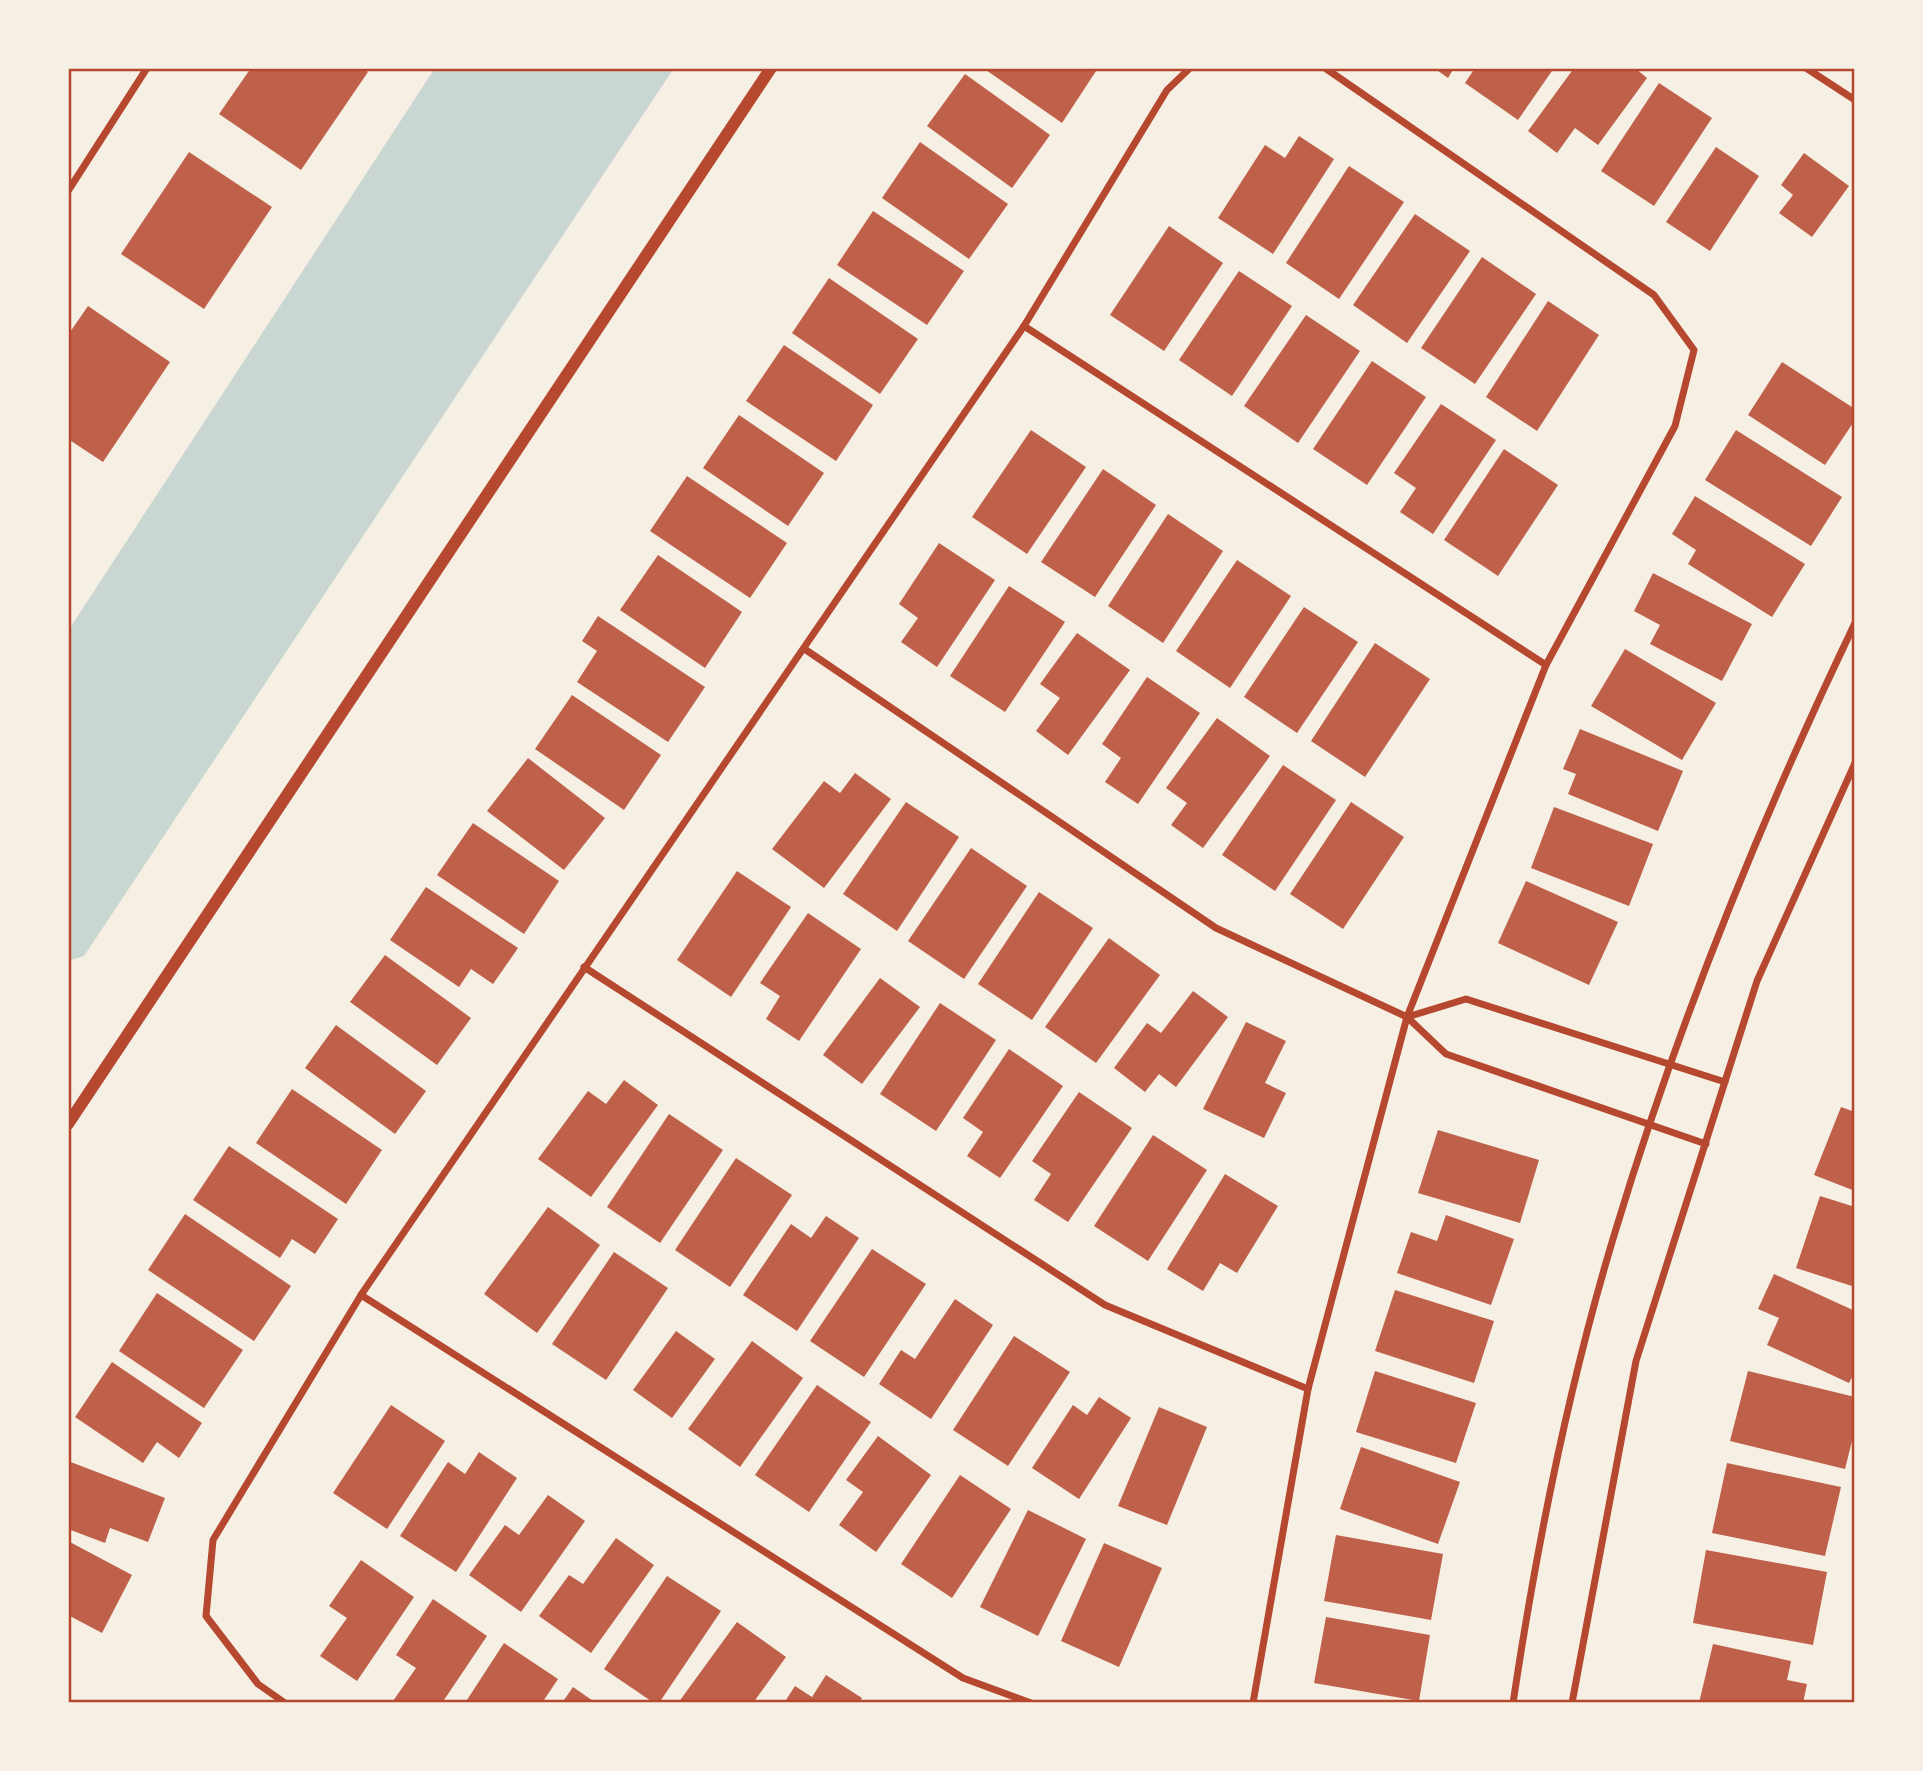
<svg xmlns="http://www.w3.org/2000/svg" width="1923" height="1771" viewBox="0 0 1923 1771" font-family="'Times New Roman',serif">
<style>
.water{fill:#c9d6d2}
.building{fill:#bf614a}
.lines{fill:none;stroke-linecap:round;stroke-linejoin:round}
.minor{stroke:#b5482f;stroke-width:7}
.tertiary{stroke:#b5482f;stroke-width:12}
.neatline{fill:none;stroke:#b5482f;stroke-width:2.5}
</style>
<rect width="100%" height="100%" fill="#f6efe4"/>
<!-- water -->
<path class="water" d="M 435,68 L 674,68 L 84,956 L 68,961 L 68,631 Z"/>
<!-- building -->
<g class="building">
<path d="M 251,68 L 363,68 L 368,72 L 301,170 L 219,114 Z"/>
<path d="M 983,68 L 1098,68 L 1062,123 Z"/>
<path d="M 1434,68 L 1454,68 L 1448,78 Z"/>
<path d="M 1475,68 L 1554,68 L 1518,120 L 1465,83 Z"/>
<path d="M 1574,68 L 1635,68 L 1647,78 L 1598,145 L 1575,128 L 1557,153 L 1528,131 Z"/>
<path d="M 965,74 L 1050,135 L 1012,188 L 927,126 Z"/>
<path d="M 1659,83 L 1712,118 L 1654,206 L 1601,171 Z"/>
<path d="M 1299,136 L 1334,159 L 1273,254 L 1218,218 L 1265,145 L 1285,158 Z"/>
<path d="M 920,142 L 1008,204 L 969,259 L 882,198 Z"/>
<path d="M 1716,147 L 1759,176 L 1710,251 L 1666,222 Z"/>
<path d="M 189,152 L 272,207 L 204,309 L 121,254 Z"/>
<path d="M 1804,153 L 1849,186 L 1812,237 L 1779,213 L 1793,195 L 1781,185 Z"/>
<path d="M 1349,166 L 1404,202 L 1339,299 L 1286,263 Z"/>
<path d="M 873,211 L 964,271 L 927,325 L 837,265 Z"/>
<path d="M 1415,214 L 1470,251 L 1407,343 L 1353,305 Z"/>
<path d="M 1169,226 L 1223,263 L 1164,351 L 1110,315 Z"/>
<path d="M 1482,257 L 1536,294 L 1475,384 L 1421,348 Z"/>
<path d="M 1239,271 L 1292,306 L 1232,396 L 1179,360 Z"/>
<path d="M 829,278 L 918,339 L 880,394 L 792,333 Z"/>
<path d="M 1548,301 L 1599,335 L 1537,431 L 1486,397 Z"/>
<path d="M 88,306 L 170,362 L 103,462 L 68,439 L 68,335 Z"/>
<path d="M 1306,315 L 1360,351 L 1298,443 L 1244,406 Z"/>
<path d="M 784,345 L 873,405 L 836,461 L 746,401 Z"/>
<path d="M 1372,361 L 1426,397 L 1367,485 L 1313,449 Z"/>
<path d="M 1782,362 L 1855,409 L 1855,420 L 1825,465 L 1748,415 Z"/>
<path d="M 1441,404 L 1496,440 L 1433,534 L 1400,512 L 1416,488 L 1394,473 Z"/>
<path d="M 739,415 L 824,473 L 788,526 L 703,468 Z"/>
<path d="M 1031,430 L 1086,467 L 1027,554 L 972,517 Z"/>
<path d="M 1736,430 L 1842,497 L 1811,546 L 1705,480 Z"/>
<path d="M 1504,449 L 1558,485 L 1498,576 L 1444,540 Z"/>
<path d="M 1103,469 L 1156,505 L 1095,597 L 1041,562 Z"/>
<path d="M 687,476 L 787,543 L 750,598 L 650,531 Z"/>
<path d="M 1695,496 L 1805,564 L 1772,617 L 1688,564 L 1696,550 L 1672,534 Z"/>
<path d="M 1168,514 L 1223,551 L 1163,643 L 1108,606 Z"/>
<path d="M 939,543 L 995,580 L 937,667 L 901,642 L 918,618 L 899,604 Z"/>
<path d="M 658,555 L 742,612 L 705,668 L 620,610 Z"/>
<path d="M 1237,560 L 1291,596 L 1230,688 L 1176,651 Z"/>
<path d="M 1653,573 L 1752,624 L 1722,681 L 1650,644 L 1660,625 L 1634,611 Z"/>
<path d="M 1009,586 L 1065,622 L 1005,712 L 950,676 Z"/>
<path d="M 1304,607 L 1358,642 L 1297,733 L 1244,697 Z"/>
<path d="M 598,616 L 705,687 L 668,742 L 577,682 L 597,651 L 582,641 Z"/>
<path d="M 1077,633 L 1130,670 L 1068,755 L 1036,731 L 1060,698 L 1040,684 Z"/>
<path d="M 1375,643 L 1430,679 L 1365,777 L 1311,741 Z"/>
<path d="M 1625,649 L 1716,703 L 1682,760 L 1591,706 Z"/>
<path d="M 1147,677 L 1200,713 L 1138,804 L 1105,782 L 1121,758 L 1102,744 Z"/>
<path d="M 572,695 L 661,755 L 624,810 L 535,749 Z"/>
<path d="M 1217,718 L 1270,756 L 1203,848 L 1171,825 L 1187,803 L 1166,788 Z"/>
<path d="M 1580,729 L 1683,771 L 1658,831 L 1568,794 L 1576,774 L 1563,769 Z"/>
<path d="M 528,758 L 605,818 L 564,870 L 487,811 Z"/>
<path d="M 1283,765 L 1336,800 L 1275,891 L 1222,855 Z"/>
<path d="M 855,773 L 891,799 L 824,888 L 772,849 L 824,781 L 840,793 Z"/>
<path d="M 906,802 L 959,837 L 897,931 L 843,894 Z"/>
<path d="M 1351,802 L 1404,837 L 1343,929 L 1290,894 Z"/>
<path d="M 1554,807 L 1653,844 L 1629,906 L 1531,868 Z"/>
<path d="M 473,823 L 559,881 L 524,934 L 437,875 Z"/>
<path d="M 971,848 L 1027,886 L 964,979 L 908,941 Z"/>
<path d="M 737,871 L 791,907 L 731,997 L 677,960 Z"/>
<path d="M 1526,881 L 1618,922 L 1589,985 L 1498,943 Z"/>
<path d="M 426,887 L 518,948 L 493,984 L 471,969 L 459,987 L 390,940 Z"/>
<path d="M 1039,892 L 1093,928 L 1032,1020 L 978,984 Z"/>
<path d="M 808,913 L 861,949 L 799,1041 L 766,1019 L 780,996 L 760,983 Z"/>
<path d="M 1109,938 L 1160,975 L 1096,1063 L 1045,1027 Z"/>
<path d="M 385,955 L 471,1018 L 437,1065 L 350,1002 Z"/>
<path d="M 880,978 L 920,1007 L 862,1084 L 823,1055 Z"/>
<path d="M 1193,991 L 1228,1017 L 1176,1087 L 1159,1074 L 1145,1092 L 1114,1068 L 1147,1023 L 1161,1033 Z"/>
<path d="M 940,1003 L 996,1040 L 936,1131 L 880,1094 Z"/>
<path d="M 1246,1022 L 1286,1041 L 1265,1083 L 1286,1093 L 1264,1138 L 1203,1109 Z"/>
<path d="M 336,1025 L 426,1091 L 395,1134 L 305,1068 Z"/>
<path d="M 1009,1049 L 1063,1086 L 1000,1178 L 967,1156 L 983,1132 L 963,1118 Z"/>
<path d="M 624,1080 L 658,1105 L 591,1197 L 538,1159 L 588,1091 L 606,1104 Z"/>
<path d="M 292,1089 L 382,1150 L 346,1204 L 256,1143 Z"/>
<path d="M 1079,1092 L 1132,1128 L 1068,1222 L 1034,1200 L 1051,1174 L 1032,1161 Z"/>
<path d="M 1841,1107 L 1855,1112 L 1855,1191 L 1814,1175 Z"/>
<path d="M 669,1114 L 723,1150 L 660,1243 L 607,1207 Z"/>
<path d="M 1438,1130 L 1539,1160 L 1520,1223 L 1418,1193 Z"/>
<path d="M 1153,1135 L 1207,1170 L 1148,1261 L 1094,1226 Z"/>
<path d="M 229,1146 L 338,1219 L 315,1254 L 292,1239 L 280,1258 L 193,1200 Z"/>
<path d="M 736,1158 L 792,1195 L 730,1287 L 675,1250 Z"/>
<path d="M 1225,1174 L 1278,1206 L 1237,1273 L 1220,1263 L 1203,1291 L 1167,1269 Z"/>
<path d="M 1820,1196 L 1855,1207 L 1855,1287 L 1796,1268 Z"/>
<path d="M 548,1207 L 600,1245 L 537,1333 L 484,1294 Z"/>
<path d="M 185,1214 L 291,1286 L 254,1341 L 148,1270 Z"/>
<path d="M 1446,1215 L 1514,1239 L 1491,1305 L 1397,1273 L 1411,1232 L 1437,1241 Z"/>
<path d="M 826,1216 L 859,1238 L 797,1331 L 743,1295 L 791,1224 L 811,1238 Z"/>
<path d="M 872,1249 L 926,1284 L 864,1377 L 810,1341 Z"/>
<path d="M 614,1252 L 668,1288 L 606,1380 L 552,1344 Z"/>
<path d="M 1774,1274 L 1855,1311 L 1855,1371 L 1849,1383 L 1767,1345 L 1779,1318 L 1758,1309 Z"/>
<path d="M 1395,1290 L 1494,1321 L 1474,1383 L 1375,1351 Z"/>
<path d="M 157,1293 L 243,1350 L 204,1408 L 119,1351 Z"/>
<path d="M 955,1299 L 993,1325 L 931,1419 L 879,1384 L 901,1350 L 915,1359 Z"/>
<path d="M 676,1331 L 715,1359 L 672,1418 L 633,1390 Z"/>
<path d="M 1014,1336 L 1070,1372 L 1008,1466 L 953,1430 Z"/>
<path d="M 752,1341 L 803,1378 L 740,1467 L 688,1429 Z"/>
<path d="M 112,1362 L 202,1423 L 179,1458 L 157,1442 L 143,1463 L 75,1417 Z"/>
<path d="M 1375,1371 L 1476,1403 L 1456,1463 L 1356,1432 Z"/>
<path d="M 1748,1371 L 1855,1397 L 1855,1429 L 1845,1469 L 1730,1441 Z"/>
<path d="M 817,1385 L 871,1422 L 809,1512 L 755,1475 Z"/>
<path d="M 1099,1397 L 1131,1418 L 1079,1499 L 1032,1468 L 1073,1405 L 1087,1415 Z"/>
<path d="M 391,1405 L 445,1441 L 387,1529 L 333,1493 Z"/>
<path d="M 1159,1407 L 1207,1427 L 1167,1525 L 1118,1506 Z"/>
<path d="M 878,1436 L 931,1475 L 876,1552 L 839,1525 L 863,1492 L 846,1480 Z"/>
<path d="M 1361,1447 L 1460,1482 L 1438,1544 L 1340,1509 Z"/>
<path d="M 479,1452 L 517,1478 L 456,1572 L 400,1536 L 448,1462 L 465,1474 Z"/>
<path d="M 68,1461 L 165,1498 L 148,1542 L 110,1528 L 105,1543 L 68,1529 Z"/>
<path d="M 1727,1463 L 1841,1487 L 1825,1556 L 1712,1533 Z"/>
<path d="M 960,1475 L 1011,1509 L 952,1598 L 901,1564 Z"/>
<path d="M 548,1495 L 585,1521 L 521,1612 L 469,1575 L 505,1525 L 519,1535 Z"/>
<path d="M 1028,1510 L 1086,1539 L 1038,1636 L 980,1607 Z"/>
<path d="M 1336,1535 L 1443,1554 L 1431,1620 L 1324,1601 Z"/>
<path d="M 616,1538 L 654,1565 L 591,1653 L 539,1616 L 569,1575 L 583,1584 Z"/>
<path d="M 68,1541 L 132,1575 L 102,1633 L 68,1615 Z"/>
<path d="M 1104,1543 L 1162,1568 L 1119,1667 L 1061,1641 Z"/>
<path d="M 1706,1550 L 1827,1572 L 1813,1645 L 1693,1623 Z"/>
<path d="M 361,1560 L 414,1597 L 357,1681 L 320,1656 L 347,1618 L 329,1606 Z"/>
<path d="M 667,1576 L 721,1611 L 659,1703 L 654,1703 L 604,1669 Z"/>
<path d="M 433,1599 L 487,1636 L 442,1703 L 396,1703 L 393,1701 L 416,1668 L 396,1655 Z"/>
<path d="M 1326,1617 L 1430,1635 L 1419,1701 L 1314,1683 Z"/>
<path d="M 737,1622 L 786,1657 L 753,1703 L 678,1703 Z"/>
<path d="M 504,1643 L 558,1679 L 542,1703 L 465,1703 Z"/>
<path d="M 1713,1644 L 1791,1661 L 1787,1680 L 1807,1684 L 1803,1703 L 1699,1703 Z"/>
<path d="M 826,1675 L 862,1698 L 859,1703 L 784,1703 L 795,1686 L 812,1697 Z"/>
<path d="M 573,1687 L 596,1703 L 562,1703 Z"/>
</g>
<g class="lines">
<!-- minor -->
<g class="minor">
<path d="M 1806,68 L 1855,100"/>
<path d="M 68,191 L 147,68"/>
<path d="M 1024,326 L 1546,665"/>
<path d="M 806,650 L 1216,928 L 1407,1017 L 1446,1054 L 1706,1144"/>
<path d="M 584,967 L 1105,1305 L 1308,1389"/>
<path d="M 1407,1017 L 1466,999 L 1725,1082"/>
<path d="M 361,1295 L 963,1678 L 1031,1703"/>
<path d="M 285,1703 L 258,1684 L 206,1616 L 213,1540 L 361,1295 L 1024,326 L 1167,90 L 1190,68"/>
<path d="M 1253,1703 L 1308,1389 L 1407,1017 L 1546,665 L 1675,426 L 1694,350 L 1654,295 L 1325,68"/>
<path d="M 1513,1703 C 1537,1543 1569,1383 1616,1229 C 1679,1021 1761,819 1855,623"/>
<path d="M 1572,1703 L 1636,1361 L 1757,981 L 1855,763"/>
</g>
<!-- tertiary -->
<path class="tertiary" d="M 68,1124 L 771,68"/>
</g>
<!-- border -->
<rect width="1923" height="1771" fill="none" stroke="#f6efe4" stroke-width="140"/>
<rect x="70" y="70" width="1783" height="1631" class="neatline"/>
</svg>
